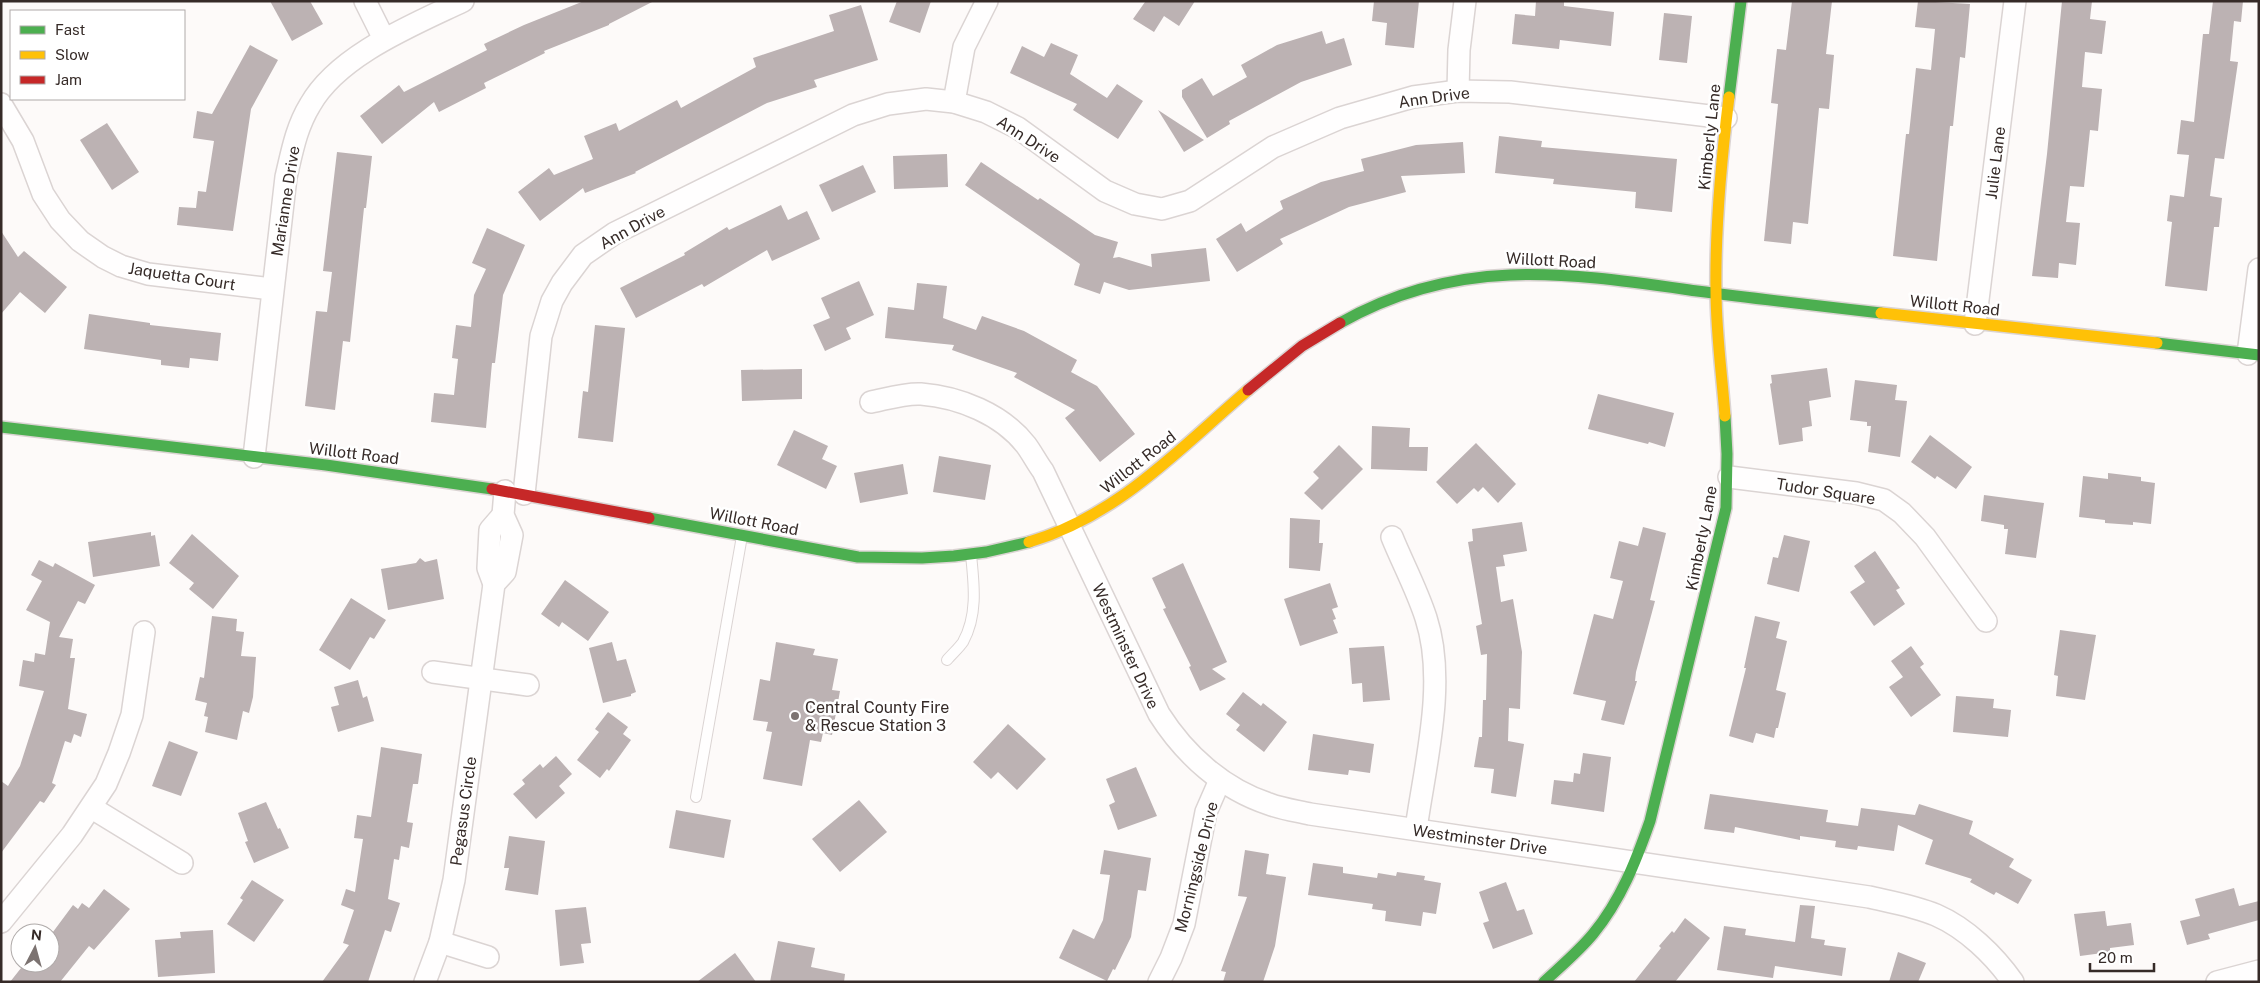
<svg xmlns="http://www.w3.org/2000/svg" width="2260" height="983" viewBox="0 0 2260 983" font-family="'Public Sans',sans-serif">
<style>
.building{fill:#bcb2b3}
.lines{fill:none;stroke-linecap:round;stroke-linejoin:round}
.lane-casing{stroke:#dbd4d3;stroke-width:12}
.street-casing{stroke:#dbd4d3;stroke-width:24}
.fast-casing{stroke:#dbd4d3;stroke-width:14}
.slow-casing{stroke:#dbd4d3;stroke-width:14}
.jam-casing{stroke:#dbd4d3;stroke-width:14}
.lane{stroke:#fffefe;stroke-width:10}
.street{stroke:#fffefe;stroke-width:21}
.fast{stroke:#4caf50;stroke-width:11}
.slow{stroke:#ffc107;stroke-width:11}
.jam{stroke:#c62828;stroke-width:11}
.poi-dot{fill:#7c7371;stroke:#fff;stroke-width:2}
.labels{text-anchor:middle;stroke-width:5;stroke-linejoin:round;paint-order:stroke}
.street-label{font-size:16px;fill:#362b28;stroke:#fff}
.poi-label{font-size:16px;fill:#362b28;stroke:#fff;text-anchor:start}
</style>
<rect width="100%" height="100%" fill="#fdfaf9"/>
<!-- building -->
<g class="building">
<path d="M 270,1 L 310,1 L 323,24 L 292,41 Z"/>
<path d="M 584,1 L 654,1 L 609,24 L 609,25 L 544,51 L 545,53 L 484,83 L 486,88 L 439,112 L 434,102 L 382,144 L 360,116 L 399,85 L 404,92 L 487,50 L 484,44 L 524,25 Z"/>
<path d="M 897,1 L 931,1 L 920,33 L 889,22 Z"/>
<path d="M 1143,1 L 1195,1 L 1179,26 L 1164,16 L 1154,32 L 1133,19 L 1145,2 Z"/>
<path d="M 1374,1 L 1419,1 L 1414,48 L 1385,45 L 1387,23 L 1372,21 Z"/>
<path d="M 1536,1 L 1564,1 L 1564,6 L 1614,12 L 1611,46 L 1560,40 L 1559,49 L 1512,44 L 1515,14 L 1535,16 Z"/>
<path d="M 1792,1 L 1832,1 L 1826,54 L 1834,55 L 1829,109 L 1819,108 L 1808,224 L 1793,222 L 1791,244 L 1764,241 L 1778,104 L 1771,103 L 1777,49 L 1786,50 Z"/>
<path d="M 1918,1 L 1970,4 L 1965,58 L 1960,57 L 1953,126 L 1950,126 L 1937,261 L 1893,256 L 1906,134 L 1909,134 L 1916,68 L 1931,70 L 1935,29 L 1915,27 Z"/>
<path d="M 2062,1 L 2092,1 L 2090,19 L 2106,21 L 2102,54 L 2085,52 L 2082,87 L 2102,89 L 2098,131 L 2090,130 L 2084,187 L 2070,186 L 2066,222 L 2080,223 L 2076,265 L 2059,263 L 2058,278 L 2032,276 L 2047,154 Z"/>
<path d="M 2213,1 L 2243,1 L 2241,22 L 2234,21 L 2230,61 L 2238,62 L 2224,159 L 2215,158 L 2210,196 L 2222,198 L 2219,227 L 2214,227 L 2207,291 L 2165,286 L 2172,222 L 2167,221 L 2170,195 L 2184,197 L 2189,155 L 2177,154 L 2181,120 L 2194,122 L 2203,34 L 2209,34 Z"/>
<path d="M 861,5 L 878,60 L 814,80 L 817,87 L 767,103 L 635,172 L 636,173 L 585,193 L 583,188 L 540,221 L 518,192 L 549,168 L 554,175 L 593,159 L 584,136 L 616,123 L 619,131 L 677,100 L 681,108 L 756,67 L 753,58 L 834,31 L 829,15 Z"/>
<path d="M 1664,13 L 1692,16 L 1687,63 L 1659,60 Z"/>
<path d="M 1322,31 L 1326,44 L 1344,38 L 1352,65 L 1301,82 L 1229,121 L 1230,124 L 1207,138 L 1182,97 L 1182,90 L 1202,78 L 1213,96 L 1247,77 L 1241,65 L 1277,45 Z"/>
<path d="M 1051,43 L 1078,55 L 1070,74 L 1107,98 L 1117,84 L 1143,101 L 1118,139 L 1073,110 L 1077,104 L 1010,73 L 1022,46 L 1044,57 Z"/>
<path d="M 250,45 L 278,60 L 251,109 L 233,231 L 177,225 L 179,207 L 196,208 L 198,191 L 206,192 L 214,141 L 193,138 L 197,111 L 212,114 Z"/>
<path d="M 1158,110 L 1204,140 L 1184,152 Z"/>
<path d="M 107,123 L 139,172 L 112,190 L 80,140 Z"/>
<path d="M 1499,136 L 1542,141 L 1541,147 L 1677,159 L 1672,212 L 1635,208 L 1636,192 L 1553,184 L 1554,179 L 1495,173 Z"/>
<path d="M 1463,142 L 1465,173 L 1401,176 L 1406,192 L 1349,207 L 1280,239 L 1283,244 L 1237,272 L 1216,239 L 1241,223 L 1246,232 L 1283,209 L 1280,201 L 1321,182 L 1364,171 L 1361,159 L 1416,145 Z"/>
<path d="M 337,152 L 372,156 L 366,208 L 364,208 L 350,342 L 343,341 L 335,410 L 305,406 L 316,311 L 327,312 L 332,272 L 323,271 Z"/>
<path d="M 947,154 L 948,187 L 894,189 L 893,156 Z"/>
<path d="M 981,162 L 1038,200 L 1040,198 L 1095,235 L 1118,242 L 1113,258 L 1119,257 L 1152,267 L 1151,254 L 1206,248 L 1210,281 L 1129,290 L 1104,282 L 1100,294 L 1074,285 L 1080,264 L 965,185 Z"/>
<path d="M 863,165 L 876,192 L 832,212 L 819,185 Z"/>
<path d="M 781,205 L 788,220 L 807,211 L 820,239 L 772,261 L 767,250 L 704,287 L 702,284 L 636,318 L 620,288 L 685,255 L 684,253 L 727,227 L 729,230 Z"/>
<path d="M 487,228 L 525,245 L 503,295 L 495,363 L 492,363 L 486,428 L 431,422 L 434,393 L 454,395 L 458,359 L 452,358 L 456,325 L 471,327 L 474,295 L 486,269 L 472,263 Z"/>
<path d="M 1,231 L 18,257 L 24,251 L 67,287 L 45,313 L 20,292 L 1,314 Z"/>
<path d="M 859,281 L 874,315 L 846,328 L 851,339 L 825,351 L 813,325 L 830,318 L 821,298 Z"/>
<path d="M 917,283 L 947,286 L 943,318 L 976,330 L 982,316 L 1024,331 L 1077,360 L 1071,372 L 1097,386 L 1135,434 L 1100,462 L 1065,418 L 1075,410 L 1014,377 L 1017,373 L 952,350 L 954,345 L 885,338 L 888,307 L 914,310 Z"/>
<path d="M 89,314 L 150,323 L 150,325 L 221,333 L 218,361 L 190,358 L 189,368 L 161,365 L 161,360 L 84,349 Z"/>
<path d="M 595,325 L 625,328 L 613,442 L 578,438 L 583,391 L 588,392 Z"/>
<path d="M 1827,368 L 1831,397 L 1809,401 L 1812,426 L 1802,428 L 1803,441 L 1779,445 L 1770,384 L 1772,383 L 1771,375 Z"/>
<path d="M 802,369 L 802,399 L 742,401 L 741,370 Z"/>
<path d="M 1855,380 L 1897,385 L 1895,400 L 1907,401 L 1900,457 L 1868,452 L 1871,426 L 1867,426 L 1867,422 L 1850,420 Z"/>
<path d="M 1598,394 L 1674,413 L 1665,447 L 1649,442 L 1648,444 L 1588,429 Z"/>
<path d="M 1372,426 L 1410,428 L 1409,447 L 1428,447 L 1427,471 L 1371,469 Z"/>
<path d="M 794,430 L 828,446 L 822,459 L 837,466 L 826,489 L 777,465 Z"/>
<path d="M 1930,435 L 1972,467 L 1956,489 L 1937,476 L 1935,479 L 1911,462 Z"/>
<path d="M 1476,443 L 1516,484 L 1498,503 L 1483,487 L 1478,492 L 1474,488 L 1457,504 L 1436,482 Z"/>
<path d="M 1339,445 L 1363,469 L 1322,510 L 1304,493 L 1319,478 L 1313,472 Z"/>
<path d="M 939,456 L 991,465 L 985,500 L 933,492 Z"/>
<path d="M 903,464 L 908,494 L 860,503 L 854,473 Z"/>
<path d="M 2108,473 L 2141,477 L 2141,481 L 2155,483 L 2151,524 L 2133,522 L 2133,525 L 2105,523 L 2105,520 L 2079,517 L 2083,476 L 2108,479 Z"/>
<path d="M 1984,495 L 2044,503 L 2036,558 L 2005,554 L 2008,529 L 2004,529 L 2004,525 L 1981,521 Z"/>
<path d="M 1290,518 L 1320,520 L 1319,543 L 1323,543 L 1320,571 L 1289,568 Z"/>
<path d="M 1522,522 L 1527,551 L 1503,555 L 1505,566 L 1496,567 L 1501,602 L 1513,599 L 1522,652 L 1520,709 L 1509,708 L 1508,741 L 1524,744 L 1516,797 L 1491,793 L 1494,769 L 1474,767 L 1479,737 L 1482,737 L 1483,700 L 1486,700 L 1487,654 L 1481,655 L 1476,626 L 1482,624 L 1468,542 L 1473,541 L 1472,529 Z"/>
<path d="M 1643,527 L 1666,533 L 1650,600 L 1655,601 L 1636,672 L 1635,681 L 1637,681 L 1624,725 L 1601,720 L 1606,701 L 1573,694 L 1594,614 L 1613,619 L 1623,581 L 1610,578 L 1619,541 L 1638,546 Z"/>
<path d="M 151,532 L 151,536 L 155,535 L 160,566 L 93,577 L 88,542 Z"/>
<path d="M 192,534 L 239,576 L 213,609 L 189,589 L 194,583 L 169,563 Z"/>
<path d="M 1784,535 L 1810,541 L 1799,592 L 1767,584 L 1773,557 L 1778,558 Z"/>
<path d="M 1875,551 L 1900,588 L 1896,590 L 1905,604 L 1874,626 L 1850,592 L 1865,582 L 1854,566 Z"/>
<path d="M 420,558 L 425,562 L 437,559 L 444,599 L 388,610 L 381,569 L 416,563 Z"/>
<path d="M 39,560 L 53,567 L 55,563 L 95,585 L 85,604 L 78,601 L 59,637 L 73,639 L 70,658 L 75,658 L 68,709 L 87,714 L 81,737 L 74,734 L 71,743 L 65,741 L 52,783 L 56,785 L 44,803 L 40,801 L 1,853 L 1,781 L 8,786 L 20,766 L 44,691 L 19,686 L 23,660 L 34,662 L 35,653 L 45,655 L 50,622 L 26,610 L 42,581 L 31,575 Z"/>
<path d="M 1183,563 L 1227,662 L 1212,669 L 1226,679 L 1200,691 L 1189,667 L 1191,666 L 1163,609 L 1166,608 L 1152,578 Z"/>
<path d="M 565,580 L 609,612 L 588,641 L 562,622 L 559,627 L 541,614 Z"/>
<path d="M 1330,583 L 1338,607 L 1332,609 L 1336,619 L 1333,620 L 1338,633 L 1300,646 L 1284,599 Z"/>
<path d="M 351,598 L 386,620 L 374,639 L 370,637 L 350,670 L 319,650 Z"/>
<path d="M 212,616 L 237,619 L 236,631 L 244,632 L 241,656 L 256,657 L 253,697 L 249,713 L 243,711 L 237,740 L 205,732 L 208,717 L 204,716 L 207,703 L 195,700 L 200,677 L 204,678 Z"/>
<path d="M 1755,616 L 1780,622 L 1776,638 L 1787,641 L 1776,690 L 1786,693 L 1778,728 L 1776,728 L 1774,738 L 1756,733 L 1753,743 L 1729,736 L 1746,668 L 1744,668 Z"/>
<path d="M 2060,630 L 2096,635 L 2085,700 L 2056,696 L 2058,676 L 2054,675 Z"/>
<path d="M 612,642 L 617,661 L 626,659 L 636,692 L 631,694 L 631,696 L 603,703 L 589,648 Z"/>
<path d="M 776,642 L 815,649 L 813,655 L 838,659 L 832,690 L 840,691 L 832,735 L 823,733 L 821,742 L 810,740 L 802,786 L 763,779 L 772,732 L 766,731 L 768,722 L 753,720 L 760,679 L 770,681 Z"/>
<path d="M 1384,646 L 1390,700 L 1363,702 L 1362,683 L 1352,684 L 1349,648 Z"/>
<path d="M 1911,646 L 1924,664 L 1920,667 L 1941,695 L 1911,717 L 1889,687 L 1903,677 L 1891,661 Z"/>
<path d="M 358,680 L 363,698 L 367,696 L 374,721 L 338,732 L 331,707 L 339,705 L 334,687 Z"/>
<path d="M 1243,692 L 1261,706 L 1263,703 L 1287,722 L 1264,752 L 1236,730 L 1240,725 L 1226,714 Z"/>
<path d="M 1956,696 L 1994,699 L 1993,708 L 2011,710 L 2008,737 L 1953,732 Z"/>
<path d="M 608,712 L 628,727 L 623,734 L 631,740 L 609,771 L 607,769 L 600,778 L 577,760 L 599,732 L 595,729 Z"/>
<path d="M 1008,724 L 1046,759 L 1017,790 L 998,772 L 991,779 L 973,762 Z"/>
<path d="M 1313,734 L 1374,744 L 1370,773 L 1349,770 L 1348,775 L 1308,770 Z"/>
<path d="M 169,741 L 198,752 L 181,796 L 152,786 Z"/>
<path d="M 381,747 L 422,754 L 418,784 L 413,784 L 407,822 L 413,823 L 409,848 L 401,846 L 399,860 L 394,859 L 388,899 L 400,903 L 391,932 L 385,930 L 368,982 L 322,982 L 349,945 L 343,943 L 354,910 L 341,905 L 346,889 L 355,892 L 363,839 L 354,838 L 357,815 L 371,817 Z"/>
<path d="M 1583,753 L 1611,757 L 1604,812 L 1551,804 L 1554,780 L 1573,782 L 1574,773 L 1580,774 Z"/>
<path d="M 556,756 L 572,774 L 559,786 L 565,793 L 536,819 L 513,794 L 525,784 L 522,780 L 540,764 L 543,768 Z"/>
<path d="M 1136,767 L 1157,816 L 1118,830 L 1109,805 L 1115,802 L 1106,779 Z"/>
<path d="M 1710,794 L 1828,810 L 1826,822 L 1858,826 L 1861,808 L 1915,815 L 1919,804 L 1973,821 L 1969,834 L 2014,859 L 2009,867 L 2032,880 L 2018,904 L 1996,892 L 1994,895 L 1970,882 L 1972,879 L 1925,864 L 1933,840 L 1898,825 L 1894,851 L 1858,846 L 1857,850 L 1835,847 L 1836,841 L 1800,836 L 1800,840 L 1735,827 L 1734,833 L 1704,829 Z"/>
<path d="M 859,800 L 887,832 L 840,872 L 812,839 Z"/>
<path d="M 266,802 L 278,829 L 280,828 L 289,848 L 254,863 L 245,842 L 248,841 L 238,813 Z"/>
<path d="M 676,810 L 731,820 L 724,858 L 669,848 Z"/>
<path d="M 509,836 L 545,841 L 538,895 L 505,890 L 509,868 L 504,868 Z"/>
<path d="M 1104,850 L 1151,858 L 1146,891 L 1138,890 L 1131,937 L 1115,970 L 1113,969 L 1107,981 L 1059,958 L 1073,929 L 1094,939 L 1103,920 L 1110,875 L 1100,874 Z"/>
<path d="M 1245,850 L 1269,854 L 1266,874 L 1286,877 L 1275,946 L 1263,982 L 1223,982 L 1226,972 L 1221,971 L 1247,897 L 1238,896 Z"/>
<path d="M 1313,863 L 1343,867 L 1343,873 L 1377,878 L 1378,873 L 1396,876 L 1397,872 L 1425,876 L 1424,880 L 1441,883 L 1436,914 L 1423,912 L 1421,926 L 1385,921 L 1386,911 L 1372,909 L 1373,904 L 1308,895 Z"/>
<path d="M 252,880 L 284,900 L 254,942 L 227,924 L 243,900 L 240,898 Z"/>
<path d="M 1506,882 L 1517,911 L 1524,909 L 1533,934 L 1493,949 L 1483,923 L 1489,921 L 1479,892 Z"/>
<path d="M 2234,888 L 2239,906 L 2259,901 L 2259,920 L 2208,934 L 2210,939 L 2187,945 L 2180,921 L 2200,916 L 2195,899 Z"/>
<path d="M 104,889 L 130,909 L 94,950 L 89,946 L 60,982 L 10,982 L 25,963 L 50,963 L 50,936 L 73,905 L 78,909 L 82,903 L 89,908 Z"/>
<path d="M 1800,905 L 1815,906 L 1811,938 L 1825,940 L 1824,945 L 1846,948 L 1842,976 L 1775,966 L 1773,978 L 1717,970 L 1724,926 L 1746,929 L 1745,935 L 1795,942 Z"/>
<path d="M 586,907 L 591,943 L 581,944 L 584,963 L 560,966 L 555,910 Z"/>
<path d="M 2105,911 L 2107,926 L 2131,923 L 2134,945 L 2110,948 L 2110,952 L 2080,956 L 2074,914 Z"/>
<path d="M 1685,918 L 1710,938 L 1675,982 L 1634,982 L 1661,948 L 1659,946 L 1672,931 L 1674,933 Z"/>
<path d="M 213,930 L 215,973 L 158,977 L 155,940 L 181,938 L 180,932 Z"/>
<path d="M 778,941 L 815,948 L 811,967 L 845,974 L 844,982 L 770,982 Z"/>
<path d="M 1898,952 L 1926,963 L 1918,982 L 1889,982 Z"/>
<path d="M 735,953 L 756,982 L 697,982 Z"/>
</g>
<g class="lines">
<!-- lane casing -->
<g class="lane-casing">
<g id="lane">
<path d="M 947,660 C 952,654 959,648 963,642 C 978,615 974,584 971,555"/>
<path d="M 696,797 L 742,536"/>
</g>
</g>
<!-- street casing -->
<g class="street-casing">
<g id="street">
<path d="M 365,1 L 384,39"/>
<path d="M 1458,91 L 1459,50 L 1465,1"/>
<path d="M 954,102 L 964,47 L 987,1"/>
<path d="M 1,104 L 23,141 L 43,194 L 60,220 L 80,241 L 103,257 L 121,266 L 148,274 L 272,289"/>
<path d="M 1975,324 L 2015,1"/>
<path d="M 2248,354 L 2259,269"/>
<path d="M 871,402 C 886,399 905,393 921,394 C 959,397 1002,414 1026,445 C 1032,453 1037,463 1043,471 L 1159,714 C 1185,755 1223,789 1269,804 C 1282,809 1297,811 1310,814 L 1869,897 C 1891,902 1915,906 1936,915 C 1966,928 1994,955 2013,982"/>
<path d="M 254,457 L 286,177 C 292,152 296,128 310,105 C 338,55 413,25 463,1"/>
<path d="M 1729,477 L 1856,493 L 1884,500 L 1902,513 L 1925,537 L 1986,621"/>
<path d="M 524,494 L 541,336 L 552,301 L 562,283 L 583,255 L 615,233 L 853,115 L 888,104 L 926,99 L 954,102 L 986,112 L 1018,128 L 1105,191 L 1135,204 L 1162,209 L 1190,201 L 1273,147 L 1340,118 L 1413,97 L 1458,91 L 1510,92 L 1726,118"/>
<path d="M 1392,537 C 1403,564 1417,590 1426,618 C 1447,682 1425,764 1416,829"/>
<path d="M 494,584 L 488,568 L 490,530 L 503,515"/>
<path d="M 433,672 L 528,685"/>
<path d="M 92,808 L 182,863"/>
<path d="M 1,922 L 72,835 L 106,784 L 119,753 L 132,715 L 144,632"/>
<path d="M 440,942 L 488,957"/>
<path d="M 425,982 L 440,942 L 454,880 L 494,584 L 505,572 L 512,535 L 503,515 L 505,491"/>
<path d="M 1159,982 L 1171,958 L 1184,924 L 1206,812 L 1220,780"/>
<path d="M 2217,982 L 2259,971"/>
</g>
</g>
<!-- fast casing -->
<g class="fast-casing">
<g id="fast">
<path d="M 1729,97 L 1741,1"/>
<path d="M 1340,323 C 1459,255 1569,273 1697,291 C 1759,299 1820,306 1881,313"/>
<path d="M 2157,343 L 2259,355"/>
<path d="M 1,427 L 326,465 L 492,489"/>
<path d="M 649,518 L 858,557 L 922,558 L 954,556 L 986,552 L 1029,542"/>
<path d="M 1544,982 C 1561,966 1579,951 1593,934 C 1621,900 1636,861 1650,821 L 1726,508 L 1727,454 L 1725,416"/>
</g>
</g>
<!-- slow casing -->
<g class="slow-casing">
<g id="slow">
<path d="M 1881,313 L 2157,343"/>
<path d="M 1725,416 C 1722,375 1716,333 1716,291 C 1715,226 1721,162 1729,97"/>
<path d="M 1029,542 C 1118,516 1179,449 1248,390"/>
</g>
</g>
<!-- jam casing -->
<g class="jam-casing">
<g id="jam">
<path d="M 1248,390 L 1302,346 L 1340,323"/>
<path d="M 492,489 L 649,518"/>
</g>
</g>
<!-- lane -->
<use href="#lane" class="lane"/>
<!-- street -->
<use href="#street" class="street"/>
<!-- fast -->
<use href="#fast" class="fast"/>
<!-- slow -->
<use href="#slow" class="slow"/>
<!-- jam -->
<use href="#jam" class="jam"/>
</g>
<!-- markers -->
<circle class="poi-dot" cx="795" cy="716" r="5"/>
<g class="labels">
<!-- street labels -->
<g class="street-label">
<text transform="translate(1434 97) rotate(-8)" y="6">Ann Drive</text>
<text transform="translate(1709 137) rotate(-84)" y="6">Kimberly Lane</text>
<text transform="translate(1029 139) rotate(33)" y="6">Ann Drive</text>
<text transform="translate(1995 163) rotate(-83)" y="6">Julie Lane</text>
<text transform="translate(285 201) rotate(-81)" y="6">Marianne Drive</text>
<text transform="translate(632 227) rotate(-29)" y="6">Ann Drive</text>
<text transform="translate(1551 260) rotate(3)" y="6">Willott Road</text>
<text transform="translate(182 276) rotate(9)" y="6">Jaquetta Court</text>
<text transform="translate(1955 305) rotate(6)" y="6">Willott Road</text>
<text transform="translate(354 453) rotate(7)" y="6">Willott Road</text>
<text transform="translate(1138 462) rotate(-38)" y="6">Willott Road</text>
<text transform="translate(1826 491) rotate(9)" y="6">Tudor Square</text>
<text transform="translate(754 521) rotate(11)" y="6">Willott Road</text>
<text transform="translate(1701 538) rotate(-79)" y="6">Kimberly Lane</text>
<text transform="translate(1126 646) rotate(65)" y="6">Westminster Drive</text>
<text transform="translate(463 811) rotate(-82)" y="6">Pegasus Circle</text>
<text transform="translate(1480 839) rotate(8)" y="6">Westminster Drive</text>
<text transform="translate(1196 867) rotate(-76)" y="6">Morningside Drive</text>
</g>
<!-- poi labels -->
<g class="poi-label">
<text x="805" y="713">Central County Fire<tspan x="805" dy="18">&amp; Rescue Station 3</tspan></text>
</g>
</g>
<!-- border -->
<rect width="2260" height="983" fill="none" stroke="#362b28" stroke-width="5"/>
<!-- legend -->
<rect x="10" y="10" width="175" height="90" fill="#ffffff" stroke="#afaaa9"/>
<rect x="20" y="26" width="25" height="8" fill="#4caf50" stroke="#afaaa9"/>
<text x="55" y="35" font-size="15" fill="#362b28">Fast</text>
<rect x="20" y="51" width="25" height="8" fill="#ffc107" stroke="#afaaa9"/>
<text x="55" y="60" font-size="15" fill="#362b28">Slow</text>
<rect x="20" y="76" width="25" height="8" fill="#c62828" stroke="#afaaa9"/>
<text x="55" y="85" font-size="15" fill="#362b28">Jam</text>
<!-- north arrow -->
<g transform="translate(35 948) rotate(6)"><circle r="24" fill="#ffffff" stroke="#afaaa9"/>
<path d="M0-4L9 19L0 12L-9 19Z" fill="#7c7371"/>
<text y="-8" font-size="14" font-weight="bold" text-anchor="middle" fill="#362b28">N</text>
</g>
<!-- scale -->
<path d="M2090 963v8h64v-8" fill="none" stroke="#362b28" stroke-width="2.5"/>
<text x="2098" y="963" font-size="15" fill="#362b28" stroke="#ffffff" stroke-width="4" paint-order="stroke">20 m</text>
</svg>
